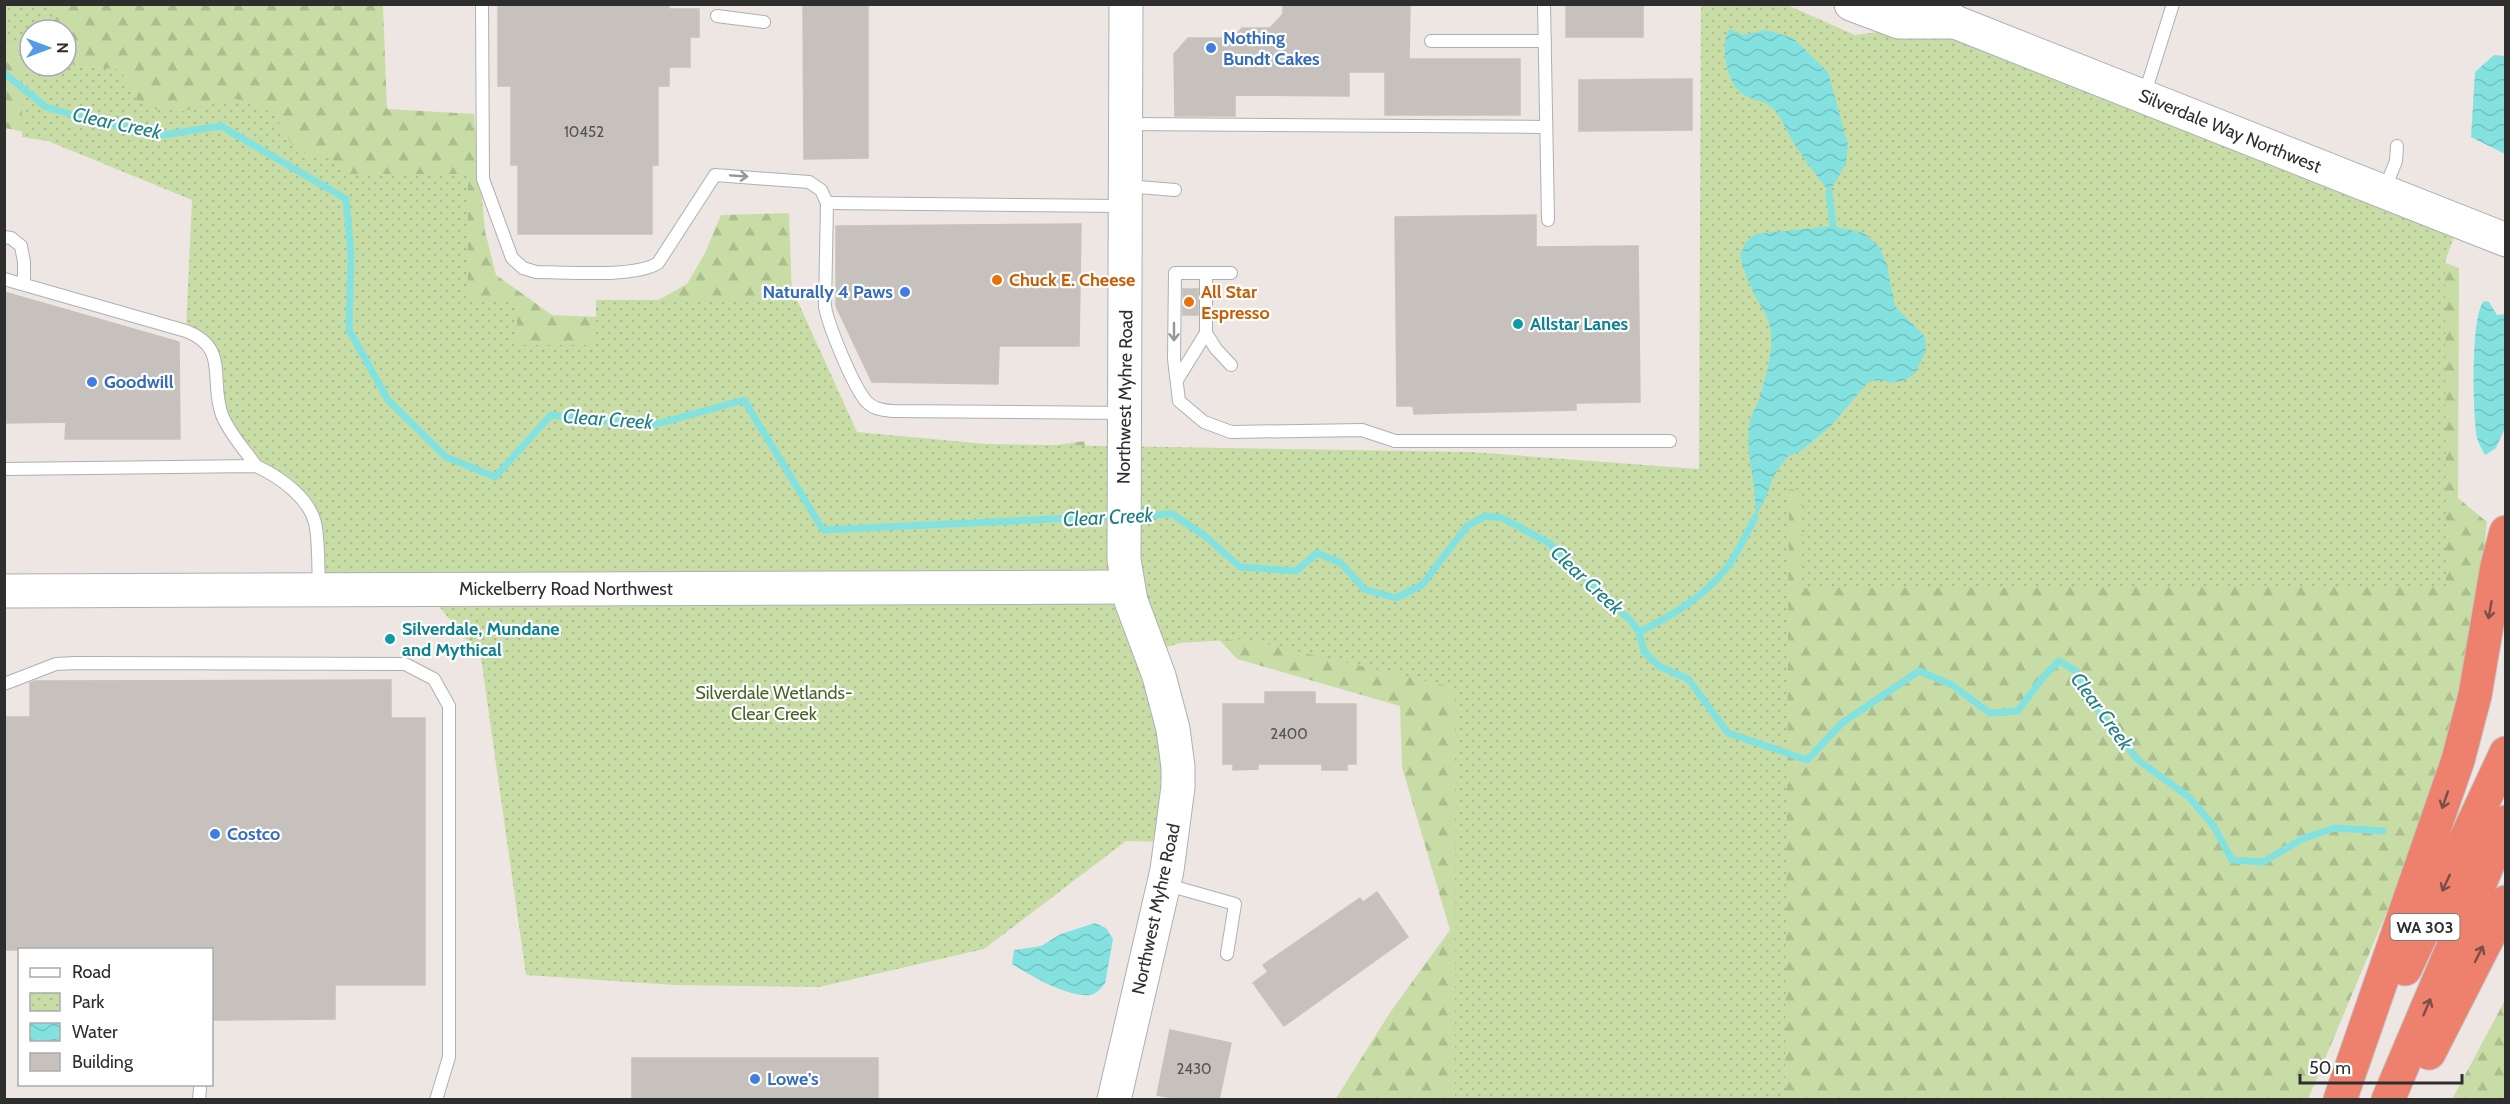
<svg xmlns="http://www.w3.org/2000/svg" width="2510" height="1104" viewBox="0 0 2510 1104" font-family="Cabin,sans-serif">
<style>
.forest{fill:url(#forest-firs);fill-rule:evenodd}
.park{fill:url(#park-dots)}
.water{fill:url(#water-waves)}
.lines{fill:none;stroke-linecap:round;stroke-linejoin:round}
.stream{stroke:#83e2e0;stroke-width:7}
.building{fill:#c7c1bd;stroke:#c9c1bc;stroke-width:1.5}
.lane-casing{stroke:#acb0b5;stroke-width:14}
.secondary-casing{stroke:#acb0b5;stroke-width:35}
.highway-casing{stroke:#c4c4c4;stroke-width:35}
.lane{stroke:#fff;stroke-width:12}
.secondary{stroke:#fff;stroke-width:33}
.highway{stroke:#ed816e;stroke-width:33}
.oneway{stroke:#969696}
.oneway2{stroke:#7a4f48}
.shop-dot{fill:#3f7fe0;stroke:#fff;stroke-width:2}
.food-dot{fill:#e8710a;stroke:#fff;stroke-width:2}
.culture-dot{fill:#0f9aa8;stroke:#fff;stroke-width:2}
.labels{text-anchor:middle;stroke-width:4.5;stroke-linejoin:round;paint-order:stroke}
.number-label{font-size:15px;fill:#545352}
.shield{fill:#fff;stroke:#6d6d6d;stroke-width:1.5}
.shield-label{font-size:16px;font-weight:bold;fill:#2e2e2e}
.shop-label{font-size:18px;font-weight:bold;fill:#366cbe;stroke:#fff;text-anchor:start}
.street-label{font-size:18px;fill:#2e2e2e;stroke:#fff}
.food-label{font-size:18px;font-weight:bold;fill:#c56008;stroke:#fff;text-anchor:start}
.culture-label{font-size:18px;font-weight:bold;fill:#0d838f;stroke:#fff;text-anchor:start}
.park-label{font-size:18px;fill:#446524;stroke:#fff}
.water-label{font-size:20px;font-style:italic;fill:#1d8085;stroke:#fff}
</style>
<defs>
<pattern id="forest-firs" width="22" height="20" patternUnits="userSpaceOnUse" patternTransform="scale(1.5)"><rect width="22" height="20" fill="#c8dda6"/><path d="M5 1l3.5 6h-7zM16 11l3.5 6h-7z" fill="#acbe8f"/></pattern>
<pattern id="park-dots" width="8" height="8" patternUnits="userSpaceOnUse" patternTransform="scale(1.5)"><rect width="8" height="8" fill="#c8dda6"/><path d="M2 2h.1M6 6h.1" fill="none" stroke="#acbe8f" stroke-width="1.8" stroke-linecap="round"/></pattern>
<pattern id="water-waves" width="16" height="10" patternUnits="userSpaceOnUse" patternTransform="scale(1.5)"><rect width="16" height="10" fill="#83e2e0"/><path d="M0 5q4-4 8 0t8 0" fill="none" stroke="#71c2c0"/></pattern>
</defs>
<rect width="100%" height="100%" fill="#ede6e2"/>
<!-- forest -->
<g class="forest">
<path d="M 4,5 L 383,6 L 387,109 L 474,114 L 485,231 L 496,275 L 552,315 L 626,318 L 687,284 L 705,253 L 721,215 L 789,213 L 793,323 L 865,453 L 1015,451 L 1085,441 L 1086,532 L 352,552 L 203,198 L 57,138 L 5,128 ZM 30,30 L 66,30 L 66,66 L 30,66 Z"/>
<path d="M 1847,46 L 2459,268 L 2458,498 L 2487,522 L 2471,663 L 2433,802 L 2308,1099 L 1335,1100 L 1391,1011 L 1450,930 L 1402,767 L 1400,706 L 1237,659 L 1188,606 L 1697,488 Z"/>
<path d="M 2505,1000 L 2505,1099 L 2452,1099 L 2456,1092 Z"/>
</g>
<!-- park -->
<path class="park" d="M 4,5 L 52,5 L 52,30 L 30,30 L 30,66 L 66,66 L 66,60 L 74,65 L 117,69 L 127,79 L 137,100 L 151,109 L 183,111 L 235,99 L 255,102 L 275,116 L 296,151 L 332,159 L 349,174 L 468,174 L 468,301 L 517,301 L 517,345 L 596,345 L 596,300 L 797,300 L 857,432 L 986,444 L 1472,452 L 1699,469 L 1701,5 L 1787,5 L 1855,35 L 1955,22 L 2459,222 L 2445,262 L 2446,586 L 1802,588 L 1802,490 L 1789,489 L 1785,1099 L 1455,1099 L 1456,688 L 1244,639 L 1180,643 L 1150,652 L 1172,842 L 1126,841 L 984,949 L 819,987 L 674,985 L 526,975 L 481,658 L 425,589 L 319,589 L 316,525 L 305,503 L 256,466 L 227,425 L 215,360 L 186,331 L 192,200 L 48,141 L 22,137 L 22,42 L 5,40 Z"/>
<!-- water -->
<g class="water">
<path d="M 1729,29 L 1743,35 L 1766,30 L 1793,38 L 1828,72 L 1848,145 L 1846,164 L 1829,192 C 1819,178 1808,165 1799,151 C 1790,139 1785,124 1776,112 C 1766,99 1755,102 1744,95 C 1726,84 1720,46 1729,29 Z"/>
<path d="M 2494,55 L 2505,56 L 2505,154 L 2471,137 L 2475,72 Z"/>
<path d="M 1833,226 L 1864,233 L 1879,247 L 1887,265 L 1895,306 L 1925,337 L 1926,351 L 1915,373 L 1905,380 L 1892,383 L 1881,380 L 1869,381 L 1831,426 L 1802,450 L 1787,457 L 1773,477 L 1767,495 L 1755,518 C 1758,485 1744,454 1750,421 C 1752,413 1758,404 1760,396 C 1766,377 1773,352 1771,332 C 1769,316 1759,304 1752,290 C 1747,279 1743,267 1740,255 L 1746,242 L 1755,234 Z"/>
<path d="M 2484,301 L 2489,302 L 2497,315 L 2506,314 L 2505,428 L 2496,448 L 2485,455 C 2482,450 2479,444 2477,438 C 2473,416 2470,315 2484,301 Z"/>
<path d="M 1095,923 L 1106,928 L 1113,939 L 1105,984 C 1101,988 1096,994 1090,995 C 1069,998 1029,975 1012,964 L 1014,950 L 1041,946 L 1061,934 Z"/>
</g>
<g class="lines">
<!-- stream -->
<g class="stream">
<path d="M 4,73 L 46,107 L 94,121 L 163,135 L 221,126 L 346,199 L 351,254 L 349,330 L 388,400 L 446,457 L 495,477 L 551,415 L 653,425 L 744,400 L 823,530 L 1116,516"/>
<path d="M 1829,192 L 1833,226"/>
<path d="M 1133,516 L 1172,514 L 1204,535 L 1240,567 L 1296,571 L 1317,553 L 1341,563 L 1364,589 L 1396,598 L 1422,585 L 1467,526 L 1485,516 L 1502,518 L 1549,543 L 1632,622 L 1639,632 L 1644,652 L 1659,666 L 1688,679 L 1728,733 L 1807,760 L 1842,723 L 1919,671 L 1952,685 L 1990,713 L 2018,711 L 2043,677 L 2059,661 L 2076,671 L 2092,703 L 2138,760 L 2189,797 L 2213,825 L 2232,860 L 2263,862 L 2304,838 L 2335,828 L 2383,831"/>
<path d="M 1639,632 C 1671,616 1706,596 1728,566 C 1739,552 1746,533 1755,518"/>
</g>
</g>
<!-- building -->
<g class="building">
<path d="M 498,4 L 669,4 L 669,9 L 699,9 L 699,37 L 690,37 L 690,67 L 669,67 L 669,86 L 658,86 L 658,165 L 652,165 L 652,234 L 518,234 L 518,165 L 511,165 L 511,86 L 498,86 Z"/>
<path d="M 803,4 L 868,4 L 868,158 L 804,159 Z"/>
<path d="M 1283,4 L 1410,4 L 1409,59 L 1520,59 L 1520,115 L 1385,115 L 1385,72 L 1349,72 L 1349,96 L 1235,95 L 1235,116 L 1175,116 L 1174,54 L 1188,38 L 1233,38 L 1242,28 L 1270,28 L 1283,14 Z"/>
<rect x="1566" y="4" width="77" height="33"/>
<path d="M 1692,79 L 1692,130 L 1579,131 L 1579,80 Z"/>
<path d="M 1536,215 L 1536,247 L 1638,246 L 1640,402 L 1576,403 L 1576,410 L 1447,413 L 1414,414 L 1413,406 L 1397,406 L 1395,217 Z"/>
<path d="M 1081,224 L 1079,346 L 999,346 L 998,384 L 872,382 L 836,306 L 836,226 Z"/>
<rect x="1183" y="289" width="15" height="26"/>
<path d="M 4,292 L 179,342 L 180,439 L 65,439 L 66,422 L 4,423 Z"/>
<path d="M 391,680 L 391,718 L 425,718 L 425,985 L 335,985 L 335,1019 L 212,1020 L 212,950 L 4,950 L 4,717 L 30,717 L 30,683 L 35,681 Z"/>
<path d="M 1265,692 L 1315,692 L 1315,704 L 1356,704 L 1356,764 L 1347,764 L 1347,770 L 1322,770 L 1322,764 L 1258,764 L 1258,769 L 1233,770 L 1233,764 L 1223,764 L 1223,704 L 1265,704 Z"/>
<path d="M 1377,892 L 1408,937 L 1284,1026 L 1253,983 L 1268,972 L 1263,965 L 1360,898 L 1363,902 Z"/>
<path d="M 1170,1030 L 1231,1043 L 1219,1100 L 1180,1100 L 1157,1095 Z"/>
<rect x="632" y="1058" width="246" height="42"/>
</g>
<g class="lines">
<!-- lane casing -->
<g class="lane-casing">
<g id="lane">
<path d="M 482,4 L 483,179 L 512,258 L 523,268 L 536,272 C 566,272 635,278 658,263 L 715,175 L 809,182 L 821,190 L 827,203 L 825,307 C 829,327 853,386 866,401 C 873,409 882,410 892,411 L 1125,413"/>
<path d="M 1544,4 L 1548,220"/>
<path d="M 717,16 L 764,22"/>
<path d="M 1431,41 L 1545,41"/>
<path d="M 2144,96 L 2173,4"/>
<path d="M 1127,124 L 1546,127"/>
<path d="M 1126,186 L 1175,190"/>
<path d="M 2384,191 L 2396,161 L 2397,146"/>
<path d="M 827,203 L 1123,206"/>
<path d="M 4,237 L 11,238 L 21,246 L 24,262 L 24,284"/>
<path d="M 1206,273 L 1206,333 L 1216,349 L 1231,365"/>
<path d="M 1231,273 L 1175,273 L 1174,359 L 1179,401 L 1204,422 L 1231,432 L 1362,430 L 1395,441 L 1670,441"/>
<path d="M 4,279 L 186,331 C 230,348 209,380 222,415 C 229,433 245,450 256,466"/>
<path d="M 1177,380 L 1206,333"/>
<path d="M 4,469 L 256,466 C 280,477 312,499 316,528 C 319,547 318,568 319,588"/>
<path d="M 4,684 L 56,664 L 75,663 L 405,664 L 434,679 L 449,706 L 449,1057 L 436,1100"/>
<path d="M 1164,884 L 1235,904 L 1227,954"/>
<path d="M 199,1100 L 200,1089"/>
</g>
</g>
<!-- secondary casing -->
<g class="secondary-casing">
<g id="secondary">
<path d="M 1851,4 L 1899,22 L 1955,22"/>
<path d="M 1928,4 L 1955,22 L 2506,240"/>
<path d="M 4,591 L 1127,587"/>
<path d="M 1114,1100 L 1167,870 L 1178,787 L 1178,767 L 1173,729 L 1159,676 L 1131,601 L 1124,560 L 1126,4"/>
</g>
</g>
<!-- highway casing -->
<g class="highway-casing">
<g id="highway">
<path d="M 2405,969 L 2506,753"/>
<path d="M 2429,1053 L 2506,902"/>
<path d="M 2340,1100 L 2458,760 L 2475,695 L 2497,566 L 2506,532"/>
<path d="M 2388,1100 L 2506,822"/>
</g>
</g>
<!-- lane -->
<use href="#lane" class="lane"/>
<!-- secondary -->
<use href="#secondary" class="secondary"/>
<!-- highway -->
<use href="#highway" class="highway"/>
</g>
<!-- one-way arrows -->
<defs><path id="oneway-shaft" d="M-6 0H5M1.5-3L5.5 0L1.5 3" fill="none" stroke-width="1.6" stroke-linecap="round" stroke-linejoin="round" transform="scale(1.5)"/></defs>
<g class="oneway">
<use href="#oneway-shaft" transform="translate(739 176) rotate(4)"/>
<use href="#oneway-shaft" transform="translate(1174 332) rotate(90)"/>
</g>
<g class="oneway2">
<use href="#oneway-shaft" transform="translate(2490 610) rotate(100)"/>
<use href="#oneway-shaft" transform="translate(2445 800) rotate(109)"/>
<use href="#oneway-shaft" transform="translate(2446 883) rotate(115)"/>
<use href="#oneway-shaft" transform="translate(2479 954) rotate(-63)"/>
<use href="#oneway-shaft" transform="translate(2427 1007) rotate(-67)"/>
</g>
<!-- markers -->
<g class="shop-dot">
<circle cx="1211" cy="48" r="6"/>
<circle cx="905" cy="292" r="6"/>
<circle cx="92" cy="382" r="6"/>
<circle cx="215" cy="834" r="6"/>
<circle cx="755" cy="1079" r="6"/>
</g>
<g class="food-dot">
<circle cx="997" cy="280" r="6"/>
<circle cx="1189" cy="302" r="6"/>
</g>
<g class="culture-dot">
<circle cx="1518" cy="324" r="6"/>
<circle cx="390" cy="639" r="6"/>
</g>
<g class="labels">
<!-- number labels -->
<g class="number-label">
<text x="584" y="137">10452</text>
<text x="1289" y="739">2400</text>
<text x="1194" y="1074">2430</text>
</g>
<!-- shield labels -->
<rect class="shield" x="2390.5" y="914" width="69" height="26" rx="4.5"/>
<g class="shield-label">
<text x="2425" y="933">WA 303</text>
</g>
<!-- shop labels -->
<g class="shop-label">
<text x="1223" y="44">Nothing<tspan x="1223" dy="21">Bundt Cakes</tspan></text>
<text x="893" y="298" text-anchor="end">Naturally 4 Paws</text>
<text x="104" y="388">Goodwill</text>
<text x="227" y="840">Costco</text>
<text x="767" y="1085">Lowe's</text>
</g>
<!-- street labels -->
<g class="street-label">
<text transform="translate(2230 131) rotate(22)" y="6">Silverdale Way Northwest</text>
<text transform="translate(1125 397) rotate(-89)" y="6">Northwest Myhre Road</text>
<text x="566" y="595">Mickelberry Road Northwest</text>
<text transform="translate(1156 909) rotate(-78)" y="6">Northwest Myhre Road</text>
</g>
<!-- food labels -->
<g class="food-label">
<text x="1009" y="286">Chuck E. Cheese</text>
<text x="1201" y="298">All Star<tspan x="1201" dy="21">Espresso</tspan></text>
</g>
<!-- culture labels -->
<g class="culture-label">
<text x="1530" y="330">Allstar Lanes</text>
<text x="402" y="635">Silverdale, Mundane<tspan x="402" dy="21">and Mythical</tspan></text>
</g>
<!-- park labels -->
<g class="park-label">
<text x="774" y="699">Silverdale Wetlands-<tspan x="774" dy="21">Clear Creek</tspan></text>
</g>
<!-- water labels -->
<g class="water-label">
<text transform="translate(117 123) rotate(12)" y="7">Clear Creek</text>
<text transform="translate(608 419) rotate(4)" y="7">Clear Creek</text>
<text transform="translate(1108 517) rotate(-3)" y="7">Clear Creek</text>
<text transform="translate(1587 580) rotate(43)" y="7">Clear Creek</text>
<text transform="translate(2102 711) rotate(54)" y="7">Clear Creek</text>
</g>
</g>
<!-- border -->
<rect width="2510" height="1104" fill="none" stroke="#2e2e2e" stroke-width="12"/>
<!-- legend -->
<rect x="18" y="948" width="195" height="138" fill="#ffffff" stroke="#ababab" stroke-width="1.5"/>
<rect x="30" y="968" width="30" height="9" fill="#ffffff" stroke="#ababab" stroke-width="1.5"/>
<text x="72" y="978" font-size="18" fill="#2e2e2e">Road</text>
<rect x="30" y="993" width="30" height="18" fill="url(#park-dots)" stroke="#ababab" stroke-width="1.5"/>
<text x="72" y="1008" font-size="18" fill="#2e2e2e">Park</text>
<rect x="30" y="1023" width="30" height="18" fill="url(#water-waves)" stroke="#ababab" stroke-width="1.5"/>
<text x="72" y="1038" font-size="18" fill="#2e2e2e">Water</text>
<rect x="30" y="1053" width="30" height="18" fill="#c7c1bd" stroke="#ababab" stroke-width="1.5"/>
<text x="72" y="1068" font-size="18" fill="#2e2e2e">Building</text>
<!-- north arrow -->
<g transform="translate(48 48) rotate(90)"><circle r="28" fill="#ffffff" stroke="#ababab" stroke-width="1.5"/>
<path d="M0-4.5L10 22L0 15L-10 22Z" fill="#569be6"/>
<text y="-9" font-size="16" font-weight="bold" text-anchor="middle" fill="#2e2e2e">N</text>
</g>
<!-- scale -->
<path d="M2300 1074v9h162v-9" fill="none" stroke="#2e2e2e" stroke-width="3"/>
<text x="2309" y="1074" font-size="18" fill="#2e2e2e" stroke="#ffffff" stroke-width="4.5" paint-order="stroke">50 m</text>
</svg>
